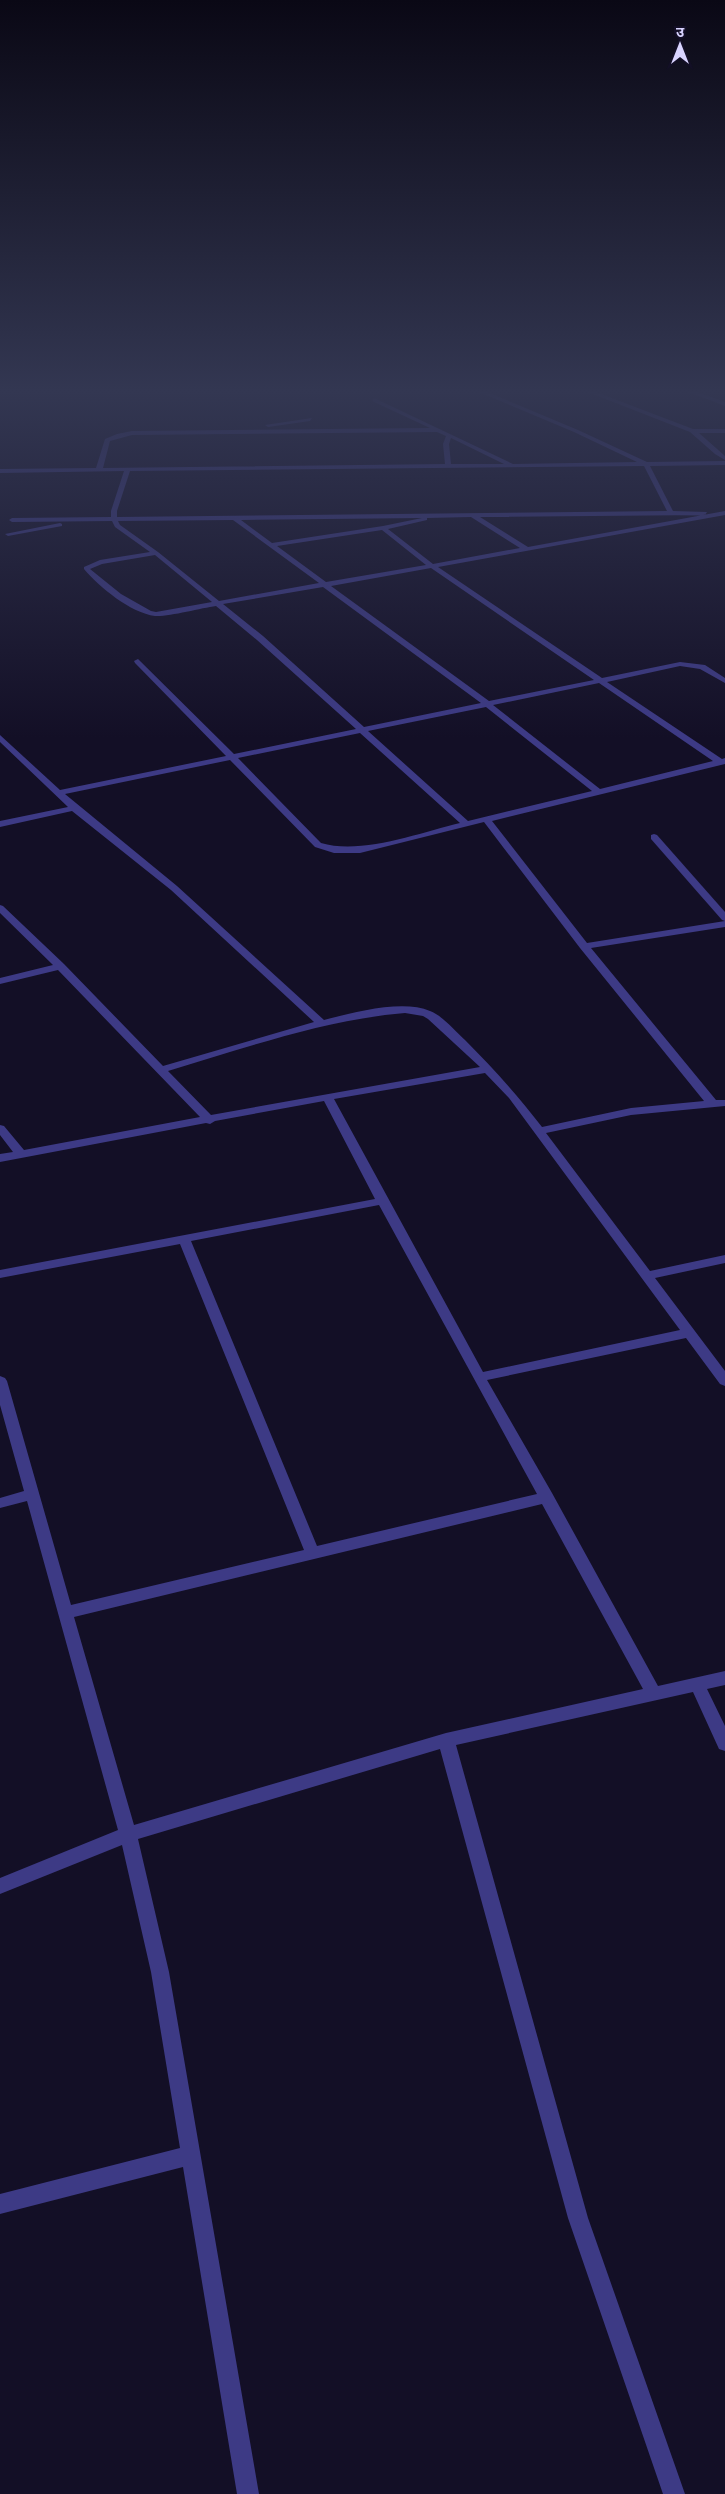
<svg xmlns="http://www.w3.org/2000/svg" width="725" height="2494" viewBox="0 0 725 2494" font-family="'Source Sans 3','Noto Sans Devanagari',sans-serif">
<style>
.lines{fill:none;stroke-linecap:round;stroke-linejoin:round}
.street{fill:#3d3a85;fill-rule:evenodd}
</style>
<rect width="100%" height="100%" fill="#130f26"/>
<g class="lines">
<!-- street -->
<g class="street">
<path d="M 472,389 L 480,389 L 578,430 L 647,462 L 725,461 L 725,465 L 650,466 L 673,511 L 707,512 L 705,515 L 480,517 L 528,547 L 725,511 L 725,515 L 438,567 L 602,678 L 680,662 L 705,665 L 725,678 L 725,683 L 700,669 L 680,666 L 607,682 L 722,759 L 725,758 L 725,764 L 492,821 L 587,943 L 725,921 L 725,927 L 591,948 L 716,1100 L 725,1100 L 725,1106 L 631,1115 L 546,1133 L 650,1271 L 725,1255 L 725,1263 L 655,1278 L 725,1371 L 725,1386 L 720,1384 L 686,1338 L 487,1380 L 552,1493 L 658,1686 L 725,1671 L 725,1685 L 707,1689 L 725,1726 L 725,1751 L 719,1749 L 693,1692 L 456,1745 L 588,2218 L 685,2494 L 663,2494 L 568,2218 L 440,1749 L 138,1839 L 169,1972 L 259,2494 L 237,2494 L 183,2167 L 0,2214 L 0,2194 L 180,2148 L 151,1972 L 122,1845 L 0,1894 L 0,1878 L 118,1830 L 27,1501 L 0,1508 L 0,1498 L 24,1491 L 0,1405 L 0,1376 L 5,1378 L 7,1381 L 71,1605 L 304,1550 L 180,1244 L 0,1278 L 0,1270 L 375,1199 L 324,1101 L 215,1121 L 210,1124 L 206,1123 L 0,1162 L 0,1154 L 13,1152 L 0,1135 L 0,1125 L 4,1126 L 24,1150 L 200,1117 L 58,970 L 0,984 L 0,978 L 53,965 L 0,913 L 0,905 L 3,906 L 64,964 L 163,1066 L 314,1022 L 171,890 L 72,811 L 0,827 L 0,821 L 68,807 L 0,742 L 0,735 L 60,790 L 226,756 L 135,663 L 134,661 L 138,659 L 234,754 L 356,729 L 257,640 L 216,606 C 201,608 168,617 155,616 C 131,613 99,587 84,569 L 84,567 L 100,560 L 150,552 L 115,527 L 112,521 L 12,522 L 9,520 L 12,518 L 111,517 L 111,511 L 124,471 L 0,473 L 0,469 L 96,468 L 105,439 L 117,434 L 132,431 L 430,428 L 372,401 L 374,398 L 513,464 L 637,462 L 574,432 ZM 437,432 L 446,436 L 443,444 L 445,464 L 103,468 L 110,441 L 132,435 ZM 451,438 L 504,464 L 451,464 L 449,444 ZM 644,466 L 667,511 L 117,517 L 117,511 L 130,471 ZM 471,517 L 520,548 L 433,564 L 388,529 L 427,520 L 427,518 ZM 422,518 L 383,526 L 272,543 L 241,520 ZM 233,520 L 319,583 L 219,601 L 158,552 L 120,525 L 118,521 ZM 382,530 L 426,565 L 326,582 L 277,546 ZM 155,555 L 212,602 L 156,612 L 151,611 L 121,594 L 90,569 L 102,564 ZM 431,568 L 594,680 L 489,701 L 331,586 ZM 323,587 L 481,703 L 364,727 L 263,636 L 223,604 ZM 599,683 L 713,761 L 600,789 L 493,705 ZM 486,707 L 592,791 L 468,821 L 368,731 ZM 360,733 L 460,823 C 419,833 361,855 321,843 L 238,758 ZM 230,760 L 315,847 L 334,853 L 360,853 L 484,822 L 580,948 L 704,1101 L 631,1108 L 542,1127 C 518,1096 493,1068 465,1040 C 455,1031 443,1016 430,1011 C 402,999 352,1013 324,1020 L 177,886 L 65,794 ZM 405,1013 L 423,1016 L 428,1019 L 480,1067 L 211,1115 L 168,1071 C 246,1048 323,1020 405,1013 ZM 485,1073 L 509,1098 L 680,1330 L 483,1372 L 334,1099 ZM 379,1205 L 537,1494 L 317,1546 L 191,1241 ZM 542,1504 L 643,1689 L 446,1733 L 134,1825 L 74,1617 Z"/>
<path d="M 580,389 L 588,389 L 693,429 L 725,429 L 725,433 L 699,433 L 725,456 L 725,460 L 715,454 L 690,432 Z"/>
<path d="M 681,389 L 689,389 L 725,402 L 725,406 Z"/>
<path d="M 312,418 L 310,421 L 268,427 L 265,425 Z"/>
<path d="M 60,523 L 62,524 L 62,526 L 8,536 L 5,534 Z"/>
<path d="M 654,834 L 657,835 L 725,912 L 725,921 L 722,920 L 651,839 L 651,835 Z"/>
</g>
</g>
<!-- sky -->
<linearGradient id="sky" x2="0" y2="1"><stop stop-color="#0a0815"/><stop offset="0.53" stop-color="#333752"/><stop offset="1" stop-color="#333752" stop-opacity="0"/></linearGradient>
<rect width="725" height="738" fill="url(#sky)"/>
<!-- north arrow -->
<g transform="translate(680 45)" stroke="#130f26" stroke-width="4" paint-order="stroke">
<path d="M0-4L9 19L0 12L-9 19Z" fill="#d9d4ff"/>
<text y="-8" font-size="14" font-weight="bold" text-anchor="middle" fill="#d9d4ff">उ</text>
</g>
</svg>
